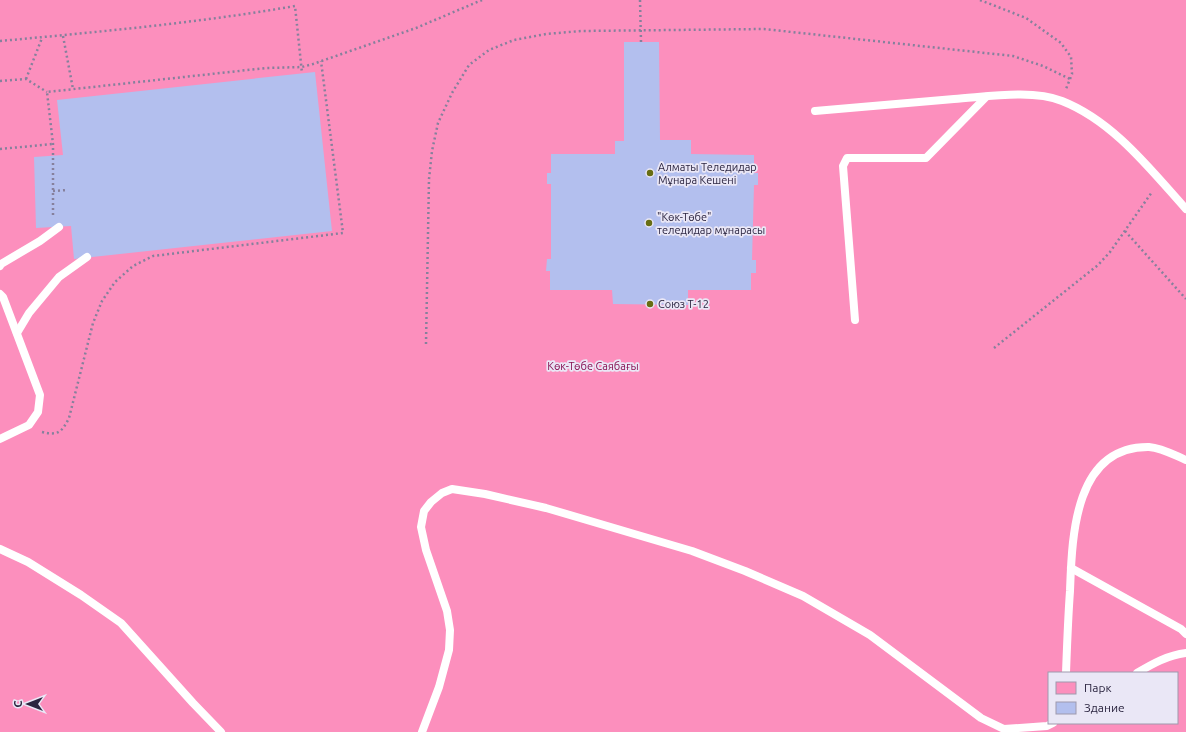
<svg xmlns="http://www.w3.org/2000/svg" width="1186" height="732" viewBox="0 0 1186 732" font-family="Ubuntu,sans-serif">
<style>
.green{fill:#fc8fbd;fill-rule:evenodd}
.building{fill:#b3bfee}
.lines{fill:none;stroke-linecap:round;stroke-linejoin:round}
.path{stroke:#86809c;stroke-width:2.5;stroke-dasharray:2 3;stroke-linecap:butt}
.service{stroke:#fff;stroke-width:8}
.poi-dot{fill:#676d13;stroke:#eae7f6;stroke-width:1.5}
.labels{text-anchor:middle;stroke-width:3.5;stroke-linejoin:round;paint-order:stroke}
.poi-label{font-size:11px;fill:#2b2540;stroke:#eae7f6;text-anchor:start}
.park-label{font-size:11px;fill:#881253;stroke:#eae7f6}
</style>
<rect width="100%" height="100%" fill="#ddd8f5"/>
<!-- green -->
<path class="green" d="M 0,0 L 1186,0 L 1186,732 L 0,732 ZM 1049,673 L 1177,673 L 1177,723 L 1049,723 Z"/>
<!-- building -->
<g class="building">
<path d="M 624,42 L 659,42 L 660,140 L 691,140 L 691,154 L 754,155 L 754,173 L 758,173 L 758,185 L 754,185 L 752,260 L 756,260 L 756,273 L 751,273 L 751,290 L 688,290 L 688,305 L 613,304 L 612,290 L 550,290 L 550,271 L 546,271 L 547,259 L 551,259 L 551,184 L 547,184 L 547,173 L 551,173 L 551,154 L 615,154 L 615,141 L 624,141 Z"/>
<path d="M 315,72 L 332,231 L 74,259 L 71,226 L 36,228 L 34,157 L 63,155 L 57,100 Z"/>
</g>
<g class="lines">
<!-- path -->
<g class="path">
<path d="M 640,0 L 641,42"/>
<path d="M 980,0 L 1026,18 L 1061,43 L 1071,57 L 1072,74 L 1066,89"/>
<path d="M 63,36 L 73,89"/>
<path d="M 0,41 C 98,32 197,23 295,6 L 302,73"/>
<path d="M 26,79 L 42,38"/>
<path d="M 0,81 L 26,79 L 47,92"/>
<path d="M 0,149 L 53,144"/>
<path d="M 53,191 L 67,190"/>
<path d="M 53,215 L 53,144 L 47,92 L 266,68 L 302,67 L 313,64 L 416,28 L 482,0"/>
<path d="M 1125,231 L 1186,299"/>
<path d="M 426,344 L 429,179 L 432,151 L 438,123 L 452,93 L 469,65 L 489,50 L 514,40 L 546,34 L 581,31 L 764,29 L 1013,56 L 1043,66 L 1070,79"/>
<path d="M 994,348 L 1098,265 L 1110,252 L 1152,192"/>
<path d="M 42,432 C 58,436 62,432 69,418 L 93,323 L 102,301 L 115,282 L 133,266 L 153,256 L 343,233 L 321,61"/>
</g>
<!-- service -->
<g class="service">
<path d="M 815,111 C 861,107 907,103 954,99 C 986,97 1032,89 1062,101 C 1113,121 1150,169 1186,209"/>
<path d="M 0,266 L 1,264 L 40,241 L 59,227"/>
<path d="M 0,294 L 3,297 L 40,395 L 38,412 L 29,425 L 0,439"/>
<path d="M 855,320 L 843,166 L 847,158 L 926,158 L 986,97"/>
<path d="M 17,333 L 29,313 L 59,277 L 87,257"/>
<path d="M 0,549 L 28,562 L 81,595 L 121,623 L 193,703 L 221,732"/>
<path d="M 1071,568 L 1181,629 L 1186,634"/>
<path d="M 1066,673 C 1067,646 1068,618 1070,591 C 1072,537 1074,446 1149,447 C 1162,448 1174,455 1186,460"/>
<path d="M 1137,673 C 1152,664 1168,655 1186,653"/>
<path d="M 422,732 L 439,687 L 449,650 L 450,630 L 447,611 L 426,550 L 421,527 L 424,511 L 431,502 L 442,493 L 452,489 L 485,494 L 546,508 L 692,551 L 745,571 L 803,596 L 870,635 L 981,718 L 1004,729 L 1047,726 L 1053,723"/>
</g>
</g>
<!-- markers -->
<g class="poi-dot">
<circle cx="650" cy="173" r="4"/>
<circle cx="649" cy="223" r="4"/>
<circle cx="650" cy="304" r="4"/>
</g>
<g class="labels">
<!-- poi labels -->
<g class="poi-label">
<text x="658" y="171">Алматы Теледидар<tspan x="658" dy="13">Мұнара Кешені</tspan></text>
<text x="657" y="221">"Көк-Төбе"<tspan x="657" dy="13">теледидар мұнарасы</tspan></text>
<text x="658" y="308">Союз Т-12</text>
</g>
<!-- park labels -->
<g class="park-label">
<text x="593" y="370">Көк-Төбе Саябағы</text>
</g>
</g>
<!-- legend -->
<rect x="1048" y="672" width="130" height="52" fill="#eae7f6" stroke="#9e99ad"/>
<rect x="1056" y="682" width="20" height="12" fill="#fc8fbd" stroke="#9e99ad"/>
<text x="1084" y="692" font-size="12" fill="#2b2540">Парк</text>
<rect x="1056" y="702" width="20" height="12" fill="#b3bfee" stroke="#9e99ad"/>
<text x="1084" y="712" font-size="12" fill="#2b2540">Здание</text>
<!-- north arrow -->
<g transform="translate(28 704) rotate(270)" stroke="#eae7f6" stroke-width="3" paint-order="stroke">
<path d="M0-3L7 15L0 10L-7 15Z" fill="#2b2540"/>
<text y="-6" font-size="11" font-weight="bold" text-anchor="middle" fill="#2b2540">С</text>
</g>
</svg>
